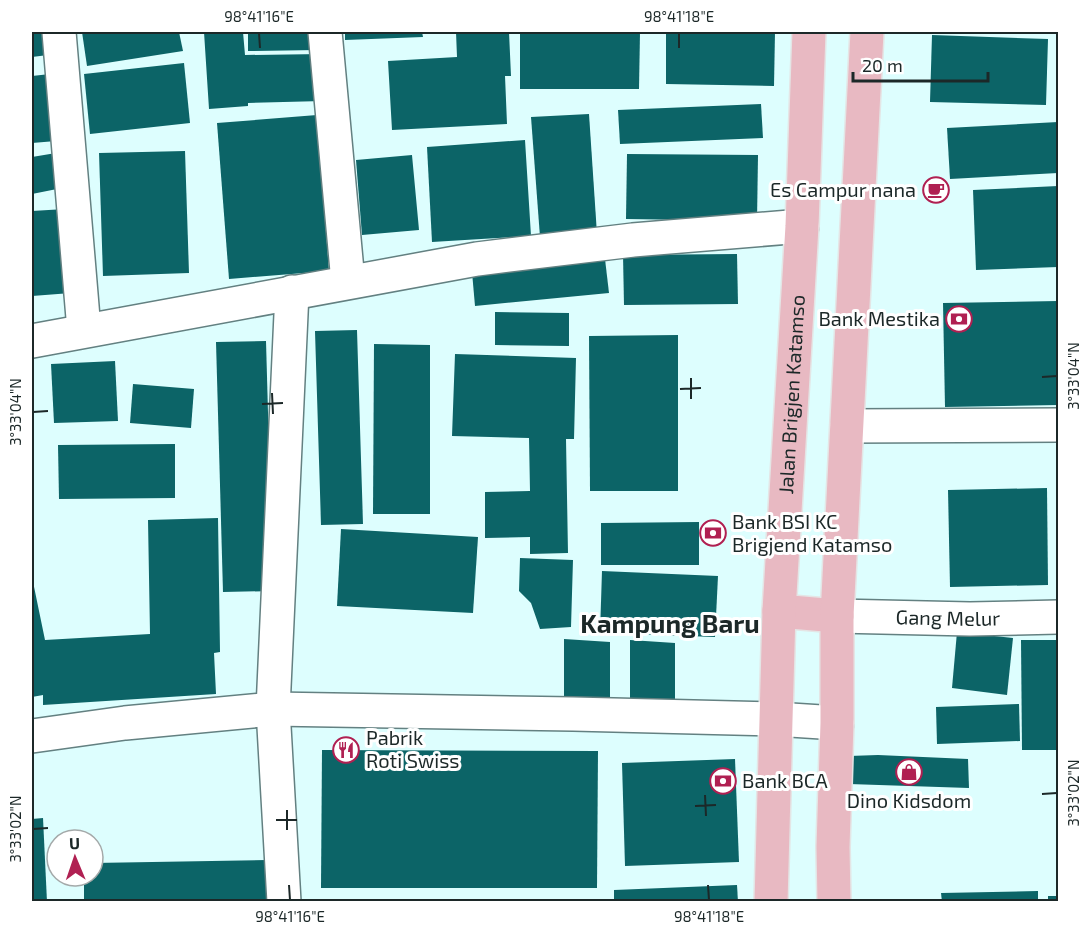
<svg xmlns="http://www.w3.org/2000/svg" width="1090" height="933" viewBox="0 0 1090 933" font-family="'Exo 2',sans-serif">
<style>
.building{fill:#0c6467}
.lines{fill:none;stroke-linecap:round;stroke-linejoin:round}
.street-casing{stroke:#638081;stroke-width:36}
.primary-casing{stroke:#e4e5e5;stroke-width:36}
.street{stroke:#fff;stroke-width:33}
.primary{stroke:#e8b9c2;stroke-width:33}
.ticks{fill:none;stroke:#1c2828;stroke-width:2}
.labels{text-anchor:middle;stroke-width:6;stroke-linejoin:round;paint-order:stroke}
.poi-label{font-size:20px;fill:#1c2828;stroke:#fff;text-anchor:start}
.street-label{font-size:20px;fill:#1c2828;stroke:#fff}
.district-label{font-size:26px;font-weight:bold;fill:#1c2828;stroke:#fff}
.neatline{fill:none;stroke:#1c2828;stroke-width:2}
.ticks-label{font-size:15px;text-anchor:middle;fill:#1c2828}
</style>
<rect width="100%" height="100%" fill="#ddfefe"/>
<!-- building -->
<g class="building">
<path d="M 32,32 L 53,32 L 56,54 L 32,57 Z"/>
<path d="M 82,32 L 179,32 L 183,51 L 87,66 Z"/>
<path d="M 204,32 L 243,32 L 245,55 L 322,54 L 323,101 L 248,103 L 248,106 L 209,109 Z"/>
<path d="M 248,32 L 317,32 L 317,50 L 248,51 Z"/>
<path d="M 345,32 L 422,32 L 423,37 L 345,40 Z"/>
<path d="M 456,32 L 509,32 L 511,76 L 505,76 L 507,124 L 392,130 L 388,61 L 457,57 Z"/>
<path d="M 520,32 L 640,32 L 639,89 L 520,89 Z"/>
<path d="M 666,32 L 775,32 L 774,86 L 666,84 Z"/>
<path d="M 932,35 L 1048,39 L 1046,105 L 930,102 Z"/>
<path d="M 184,63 L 190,123 L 90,134 L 84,74 Z"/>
<path d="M 50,74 L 56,141 L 32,143 L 32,76 Z"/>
<path d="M 761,104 L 763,138 L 620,144 L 618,110 Z"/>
<path d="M 589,114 L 597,234 L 540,237 L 531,117 Z"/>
<path d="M 317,115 L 329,271 L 229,279 L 217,123 Z"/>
<path d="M 1058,122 L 1058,173 L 950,179 L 947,128 Z"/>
<path d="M 525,140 L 531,236 L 432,242 L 427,147 Z"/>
<path d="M 185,151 L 189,273 L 103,276 L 99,153 Z"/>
<path d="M 56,153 L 62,188 L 32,194 L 32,157 Z"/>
<path d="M 627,154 L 758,155 L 757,221 L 626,219 Z"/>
<path d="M 412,155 L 419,230 L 362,235 L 356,160 Z"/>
<path d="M 1058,186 L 1058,267 L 976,270 L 973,190 Z"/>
<path d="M 65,209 L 71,293 L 32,296 L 32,211 Z"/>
<path d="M 737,254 L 738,304 L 624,305 L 623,255 Z"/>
<path d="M 605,259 L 609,293 L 475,306 L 472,272 Z"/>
<path d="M 1058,301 L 1058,405 L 945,407 L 943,303 Z"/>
<path d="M 495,312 L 569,313 L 569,346 L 495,345 Z"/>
<path d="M 357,330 L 363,524 L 321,525 L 315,331 Z"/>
<path d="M 678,335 L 678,491 L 590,491 L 589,336 Z"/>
<path d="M 266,341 L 273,591 L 223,592 L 216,342 Z"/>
<path d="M 374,344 L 430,345 L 430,514 L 373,514 Z"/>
<path d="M 455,354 L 576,358 L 574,439 L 566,439 L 568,553 L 530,554 L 530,537 L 485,538 L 485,492 L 530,491 L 529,438 L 452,436 Z"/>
<path d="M 115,361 L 118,421 L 54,423 L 51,364 Z"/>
<path d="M 133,384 L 194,389 L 191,428 L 130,423 Z"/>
<path d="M 175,444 L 175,498 L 59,499 L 58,445 Z"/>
<path d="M 1047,488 L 1048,585 L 950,587 L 948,490 Z"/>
<path d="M 218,518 L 220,652 L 214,653 L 216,694 L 43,705 L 43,695 L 32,697 L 32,577 L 45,640 L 150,634 L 148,520 Z"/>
<path d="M 699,522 L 699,565 L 601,565 L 601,523 Z"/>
<path d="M 341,529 L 478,537 L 473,613 L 337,606 Z"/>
<path d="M 520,558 L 573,560 L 571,627 L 540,629 L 531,603 L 519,591 Z"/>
<path d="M 602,571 L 718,576 L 715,637 L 600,633 Z"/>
<path d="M 957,632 L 1013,638 L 1007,695 L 952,688 Z"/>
<path d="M 564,639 L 610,642 L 610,703 L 564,701 Z"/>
<path d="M 630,640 L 675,643 L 675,704 L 630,703 Z"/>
<path d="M 1021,640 L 1058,640 L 1058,750 L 1022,750 Z"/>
<path d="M 1019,704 L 1020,741 L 937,744 L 936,707 Z"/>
<path d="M 322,750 L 598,751 L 597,888 L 321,888 Z"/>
<path d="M 878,755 L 968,759 L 969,788 L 849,784 L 849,756 Z"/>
<path d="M 735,759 L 739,862 L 625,866 L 622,763 Z"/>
<path d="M 43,818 L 47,902 L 32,902 L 32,819 Z"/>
<path d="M 267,860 L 267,902 L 84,902 L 84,876 L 93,876 L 93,863 Z"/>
<path d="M 737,885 L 738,902 L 614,902 L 614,890 Z"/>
<path d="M 1038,891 L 1038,902 L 942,902 L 941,893 Z"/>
<rect x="1048" y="896" width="10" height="6"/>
</g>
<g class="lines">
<!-- street casing -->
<g class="street-casing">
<g id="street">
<path d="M 59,32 L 84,330"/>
<path d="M 325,32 L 348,282"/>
<path d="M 32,341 L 477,259 L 633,240 L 802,226"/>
<path d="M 847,426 L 1058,425"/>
<path id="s1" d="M 837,616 L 970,619 L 1058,617"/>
<path d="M 32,736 L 125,723 L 273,709 L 573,714 L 775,719 L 837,723"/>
<path d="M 284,902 L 273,709 L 292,292"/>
</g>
</g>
<!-- primary casing -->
<g class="primary-casing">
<g id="primary">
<path d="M 779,611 L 837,616"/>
<path id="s2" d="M 771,902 L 779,611 L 802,226 L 809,32"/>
<path d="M 834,902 L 833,847 L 837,723 L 837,616 L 867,32"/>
</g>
</g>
<!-- street -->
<use href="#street" class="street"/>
<!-- primary -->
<use href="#primary" class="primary"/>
</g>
<!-- ticks -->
<path class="ticks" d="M 259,33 L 260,48M 679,33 L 679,48M 1042,377 L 1057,376M 691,378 L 691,399M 680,389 L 701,388M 272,393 L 273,414M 262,404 L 283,403M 33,412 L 48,411M 1042,794 L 1057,793M 705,795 L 706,816M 695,806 L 716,805M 287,810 L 287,830M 276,820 L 297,820M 33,829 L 48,828M 289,885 L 290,900M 708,885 L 709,900"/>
<!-- icons -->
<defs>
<g id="cafe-ring" transform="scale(1.35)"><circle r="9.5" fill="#fff" stroke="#b02052" stroke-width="1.5"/><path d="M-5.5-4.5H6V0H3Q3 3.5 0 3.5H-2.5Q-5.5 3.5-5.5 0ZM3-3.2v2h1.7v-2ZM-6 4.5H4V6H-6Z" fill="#b02052"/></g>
<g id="bank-ring" transform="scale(1.35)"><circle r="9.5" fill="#fff" stroke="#b02052" stroke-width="1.5"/><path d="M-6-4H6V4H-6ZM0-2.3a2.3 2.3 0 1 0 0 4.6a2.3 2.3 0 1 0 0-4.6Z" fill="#b02052"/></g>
<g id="restaurant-ring" transform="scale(1.35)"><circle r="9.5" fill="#fff" stroke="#b02052" stroke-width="1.5"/><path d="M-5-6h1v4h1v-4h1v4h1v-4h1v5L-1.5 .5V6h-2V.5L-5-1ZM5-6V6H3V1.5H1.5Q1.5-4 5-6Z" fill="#b02052"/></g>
<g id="shop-ring" transform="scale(1.35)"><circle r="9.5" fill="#fff" stroke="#b02052" stroke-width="1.5"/><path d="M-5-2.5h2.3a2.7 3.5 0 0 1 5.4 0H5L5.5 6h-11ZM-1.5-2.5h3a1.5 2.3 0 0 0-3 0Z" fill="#b02052"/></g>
</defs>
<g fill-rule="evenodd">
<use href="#cafe-ring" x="936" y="190"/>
<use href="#bank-ring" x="959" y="319"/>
<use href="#bank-ring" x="713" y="533"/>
<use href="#restaurant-ring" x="346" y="750"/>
<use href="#shop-ring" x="909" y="772"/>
<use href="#bank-ring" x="723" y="781"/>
</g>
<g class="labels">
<!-- poi labels -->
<g class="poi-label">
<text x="916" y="197" text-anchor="end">Es Campur nana</text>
<text x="940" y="326" text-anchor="end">Bank Mestika</text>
<text x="732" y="529">Bank BSI KC<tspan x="732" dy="23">Brigjend Katamso</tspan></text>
<text x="366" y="745">Pabrik<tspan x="366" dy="23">Roti Swiss</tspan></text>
<text x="742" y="788">Bank BCA</text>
<text x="909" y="808" text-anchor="middle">Dino Kidsdom</text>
</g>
<!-- street labels -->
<g class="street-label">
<text dy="7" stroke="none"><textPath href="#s2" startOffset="508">Jalan Brigjen Katamso</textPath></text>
<text dy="7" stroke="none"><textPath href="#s1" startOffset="111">Gang Melur</textPath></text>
</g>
<!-- district labels -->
<g class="district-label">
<text x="670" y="633">Kampung Baru</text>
</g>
</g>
<!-- border -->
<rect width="1090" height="933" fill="none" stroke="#ffffff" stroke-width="66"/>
<!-- north arrow -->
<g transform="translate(75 858) rotate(358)"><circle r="28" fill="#ffffff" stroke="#a4a9a9" stroke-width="1.5"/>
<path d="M0-4.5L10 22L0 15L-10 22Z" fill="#b02052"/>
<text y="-9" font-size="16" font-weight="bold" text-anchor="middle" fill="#1c2828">U</text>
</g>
<!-- scale -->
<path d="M853 72v9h135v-9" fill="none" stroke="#1c2828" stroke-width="3"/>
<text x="862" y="72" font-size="18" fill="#1c2828" stroke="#ffffff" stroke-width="4.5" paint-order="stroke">20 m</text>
<rect x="33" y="33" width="1024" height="867" class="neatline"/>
<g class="ticks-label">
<text x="259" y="22">98°41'16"E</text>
<text x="679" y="22">98°41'18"E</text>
<text transform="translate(1074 376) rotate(-90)" y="5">3°33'04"N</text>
<text transform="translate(16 412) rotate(-90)" y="5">3°33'04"N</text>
<text transform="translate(1074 793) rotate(-90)" y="5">3°33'02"N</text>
<text transform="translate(16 829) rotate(-90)" y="5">3°33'02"N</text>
<text x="290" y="922">98°41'16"E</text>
<text x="709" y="922">98°41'18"E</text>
</g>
</svg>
